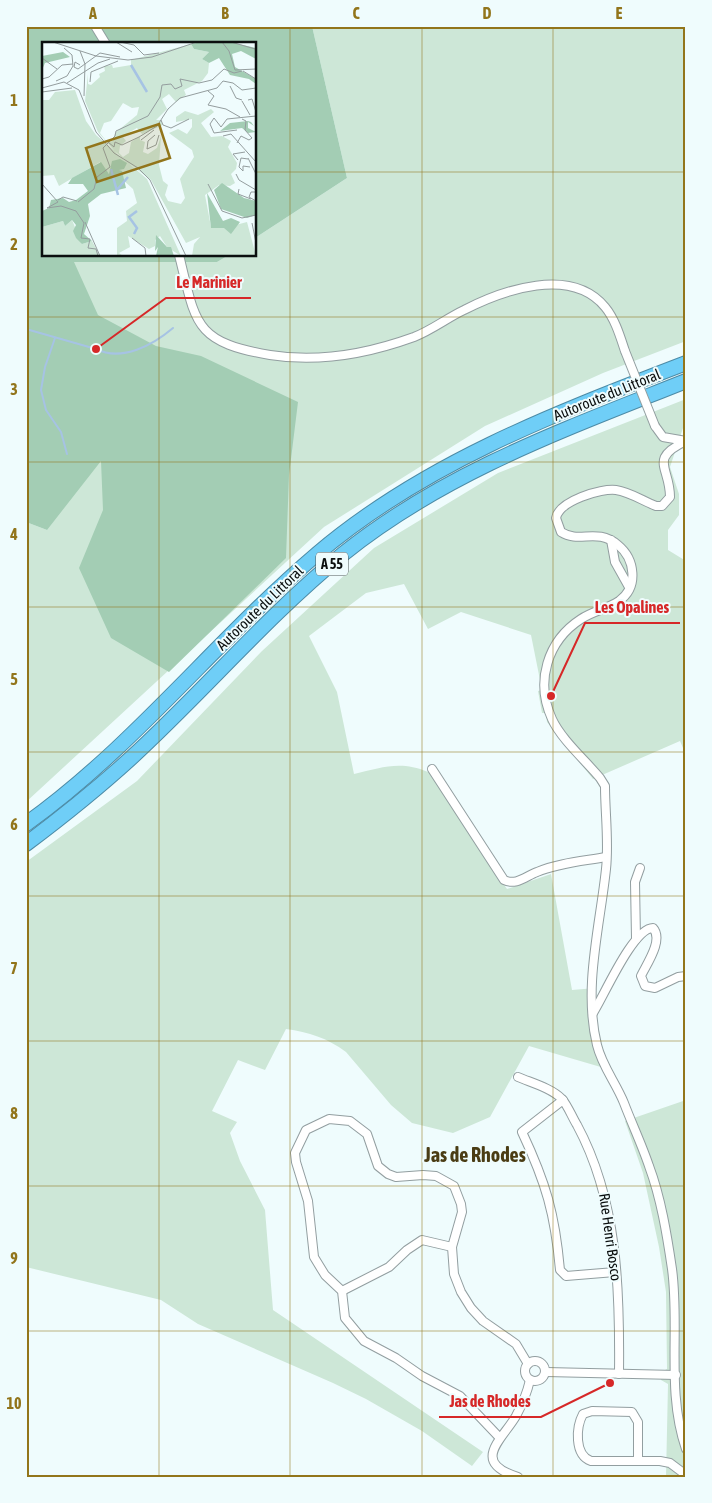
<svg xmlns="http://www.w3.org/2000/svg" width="712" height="1503" viewBox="0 0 712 1503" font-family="'Asap Condensed',sans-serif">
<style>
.green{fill:#cde7d7}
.forest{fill:#a3cdb4}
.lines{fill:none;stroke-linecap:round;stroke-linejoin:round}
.stream{stroke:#a6c3e4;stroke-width:2}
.street-casing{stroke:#929ea0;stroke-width:10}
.highway-casing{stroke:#4c8ba6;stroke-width:16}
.street{stroke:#fff;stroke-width:8}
.highway{stroke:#6fcef7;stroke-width:14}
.street-bridge-casing{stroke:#929ea0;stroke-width:10;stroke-linecap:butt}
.street-bridge{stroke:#fff;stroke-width:8}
.grid{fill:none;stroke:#92751b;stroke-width:1;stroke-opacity:0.55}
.labels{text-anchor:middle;stroke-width:4;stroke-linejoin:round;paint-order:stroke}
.shield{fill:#effcfd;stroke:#4f5656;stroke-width:1}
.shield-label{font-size:14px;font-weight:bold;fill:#0b0f0f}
.street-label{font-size:15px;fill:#0b0f0f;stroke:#effcfd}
.district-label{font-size:20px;font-weight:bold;fill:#4a3c14;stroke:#effcfd}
.inset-river{fill:none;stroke:#a6c3e4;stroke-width:2.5}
.inset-road{fill:none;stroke:#949d9e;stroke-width:1}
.view{fill:#92751b;fill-opacity:0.15;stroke:#92751b;stroke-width:2.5}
.inset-edge{fill:none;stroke:#0b0f0f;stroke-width:2.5}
.leader{fill:none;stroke:#d62828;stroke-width:2}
.callout-dot{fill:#d62828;stroke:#effcfd;stroke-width:2}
.callout-label{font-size:16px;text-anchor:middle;font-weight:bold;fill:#d62828;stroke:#effcfd;stroke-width:4;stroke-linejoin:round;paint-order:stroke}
.neatline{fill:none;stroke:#92751b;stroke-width:2}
.grid-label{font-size:16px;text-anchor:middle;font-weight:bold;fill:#92751b}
</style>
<rect width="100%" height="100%" fill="#effcfd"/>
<!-- green -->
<g class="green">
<path d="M 312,26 L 686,26 L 686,341 L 603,373 L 485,426 L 324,527 L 26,802 L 26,522 L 47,530 L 74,261 L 217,262 L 229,255 L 255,255 L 255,238 L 347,178 Z"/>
<path d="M 686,399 L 686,419 L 670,467 L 679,494 L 679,515 L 668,530 L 668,550 L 686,561 L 686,755 L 680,741 L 593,779 L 547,722 L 546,713 L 542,713 L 538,691 L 542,690 L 531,635 L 461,612 L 428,629 L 404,584 L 366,593 L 309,636 L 337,692 L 354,774 C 381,768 400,760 428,772 C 440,777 496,871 507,889 L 551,874 L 572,990 L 596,988 C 595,1022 598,1039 611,1070 L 529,1046 L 490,1117 L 453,1133 L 412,1123 L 391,1105 L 346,1052 C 327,1038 309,1032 286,1029 L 265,1070 L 238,1060 L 212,1111 L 237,1122 L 230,1133 L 240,1161 L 265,1210 L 273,1310 L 483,1452 L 472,1466 L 422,1431 L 366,1399 L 333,1383 L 198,1324 L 161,1300 L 26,1267 L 26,862 L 137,781 L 262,651 L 374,548 L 498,473 Z"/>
<path d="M 686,1100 L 686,1477 L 666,1477 L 668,1384 L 661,1380 L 661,1372 L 667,1369 L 666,1292 L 659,1247 L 643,1173 L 625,1121 Z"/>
</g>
<!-- forest -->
<path class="forest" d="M 26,26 L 312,26 L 347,178 L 255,238 L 255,44 L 44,44 L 44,255 L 229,255 L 217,262 L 74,262 L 98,315 L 156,346 L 201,356 L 298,402 L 289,475 L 286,558 L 169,672 L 111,638 L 79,568 L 103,510 L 101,461 L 47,530 L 26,522 Z"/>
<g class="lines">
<!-- stream -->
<g class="stream">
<path d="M 26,329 L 96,349 C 122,362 153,345 173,328"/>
<path d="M 55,338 L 45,367 L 41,390 L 46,410 L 61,432 L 67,454"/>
</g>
<!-- street casing -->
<g class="street-casing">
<g id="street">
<path d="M 95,26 L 106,44"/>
<path d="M 179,255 C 196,323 193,342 270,355 C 319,363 367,354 414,337 C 432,330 447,318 464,310 C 503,290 571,266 605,307 C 615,319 620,336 625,351"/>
<path d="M 655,426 L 663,437 L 686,441"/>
<path d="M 686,441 C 648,459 670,467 670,497 L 662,506 L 656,506 C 643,501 630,492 616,490 C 601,488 559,501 556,518 L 561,532 C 580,544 596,527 618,545 C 635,559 639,587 619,601 C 607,609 593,611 581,619 C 547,641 535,682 552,719 C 561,739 586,761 600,778 L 605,786 C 605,813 609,842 606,869 C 600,926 583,988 597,1045 C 602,1066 616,1083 624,1103 C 632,1124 642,1145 649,1166 C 661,1198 667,1235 672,1269 C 680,1328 666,1392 686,1449"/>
<path d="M 611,540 L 615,562 L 629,587"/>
<path d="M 432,769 L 504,880 C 516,886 526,876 537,872 C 558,863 584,861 606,857"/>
<path d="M 636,939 L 635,882 L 640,868"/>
<path d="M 593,1013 C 604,996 633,928 653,928 C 664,940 646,965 641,976 L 645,986 L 655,988 L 678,977 L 686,976"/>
<path d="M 518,1077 C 532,1083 551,1088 562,1099 C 568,1106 572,1117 577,1125 C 618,1201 620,1290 619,1374"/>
<path d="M 563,1100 L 522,1132 C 546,1183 555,1214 560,1270 L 566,1276 L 615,1272"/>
<path d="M 342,1291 L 389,1267 L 407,1250 L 422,1240 L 452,1247"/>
<circle cx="535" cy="1371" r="10"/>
<path d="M 546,1372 L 676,1375"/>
<path d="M 499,1437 L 460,1396 L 422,1376 L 396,1358 L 364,1341 L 345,1318 L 342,1291 L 325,1275 L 314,1257 L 308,1201 L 296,1162 L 295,1153 L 306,1130 L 329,1119 L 350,1121 L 367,1134 L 378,1166 L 388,1174 L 396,1177 L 423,1175 L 436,1176 L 454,1186 L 461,1204 L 462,1212 L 452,1247 L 454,1274 L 461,1292 L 471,1308 L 483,1321 L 516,1344 L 528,1364"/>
<path d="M 638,1460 L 638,1422 L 632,1412 L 592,1411 L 583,1414 C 576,1427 574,1455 591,1461 L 660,1461 L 670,1463 L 686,1475"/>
<path d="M 518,1477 C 470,1462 502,1440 516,1416 C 522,1405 527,1393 530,1380"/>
</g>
</g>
<!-- highway casing -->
<g class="highway-casing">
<g id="highway">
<path d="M 26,824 C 134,747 216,640 317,554 C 424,463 556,413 686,363"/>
<path d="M 26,844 C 62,817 97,789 131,758 C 203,692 267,616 343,554 C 445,472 566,429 686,381"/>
</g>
</g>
<!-- street -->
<use href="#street" class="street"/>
<!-- highway -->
<use href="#highway" class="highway"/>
<!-- street-bridge casing -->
<g class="street-bridge-casing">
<path id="street-bridge" d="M 625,351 L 655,426"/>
</g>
<!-- street-bridge -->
<use href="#street-bridge" class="street-bridge"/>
</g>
<!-- grid -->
<path class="grid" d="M 159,26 L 159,44M 290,26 L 290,1477M 422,26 L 422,1477M 553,26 L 553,1477M 26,172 L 44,172M 255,172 L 686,172M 159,255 L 159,1477M 26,317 L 686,317M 26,462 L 686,462M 26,607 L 686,607M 26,752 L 686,752M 26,896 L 686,896M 26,1041 L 686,1041M 26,1186 L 686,1186M 26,1331 L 686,1331"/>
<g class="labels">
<!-- shield labels -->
<rect class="shield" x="316" y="552.5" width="32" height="23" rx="4"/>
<g class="shield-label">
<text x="332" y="569">A 55</text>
</g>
<!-- street labels -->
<g class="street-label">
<text transform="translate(607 395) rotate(-22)" y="5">Autoroute du Littoral</text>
<text transform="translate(260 608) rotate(-44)" y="5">Autoroute du Littoral</text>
<text transform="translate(610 1237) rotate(82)" y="5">Rue Henri Bosco</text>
</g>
<!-- district labels -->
<g class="district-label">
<text x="475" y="1162">Jas de Rhodes</text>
</g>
</g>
<!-- overview -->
<g transform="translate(42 42)">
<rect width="214" height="214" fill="#effcfd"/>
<path d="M 149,2 L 152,7 L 167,10 L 160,17 L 167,21 L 166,31 L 160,39 L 142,48 L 144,53 L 134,60 L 127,52 L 120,57 L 125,67 L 114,78 L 119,78 L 121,83 L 100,92 L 95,86 L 86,91 L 81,95 L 84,99 L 78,104 L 77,111 L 81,115 L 87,111 L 89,100 L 98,94 L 98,98 L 103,100 L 101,110 L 106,112 L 115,106 L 119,94 L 117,123 L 121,139 L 126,143 L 123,153 L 126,159 L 139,162 L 143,156 L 138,137 L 152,115 L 150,108 L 127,91 L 136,87 L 145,92 L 150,85 L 150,77 L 134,80 L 134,75 L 143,69 L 156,73 L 169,67 L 172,70 L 159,81 L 169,95 L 180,94 L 189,99 L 186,105 L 195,121 L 194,127 L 189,132 L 193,141 L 188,144 L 177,143 L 163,153 L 169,185 L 182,186 L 205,180 L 214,214 L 150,214 L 152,202 L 158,195 L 144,201 L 109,138 L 76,113 L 56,90 L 43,59 L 46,32 L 46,42 L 49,43 L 58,35 L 57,32 L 63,29 L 62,24 L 70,23 L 71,26 L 89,23 L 89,18 ZM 81,61 L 90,66 L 97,65 L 95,73 L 73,91 L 71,99 L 65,100 L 58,91 L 62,81 L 69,79 ZM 33,48 L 44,79 L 54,93 L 105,137 L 139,214 L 125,205 L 118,194 L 113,198 L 113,204 L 107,207 L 86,194 L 88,205 L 77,211 L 81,214 L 75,214 L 75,186 L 85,179 L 84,169 L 95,161 L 91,147 L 80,137 L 67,132 L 58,120 L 17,144 L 12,133 L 0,134 L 0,58 L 7,58 L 13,50 ZM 30,178 L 40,202 L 50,199 L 58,214 L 0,214 L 0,185 L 21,179 L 23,184 Z" fill="#cde7d7" fill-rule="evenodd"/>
<path d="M 159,0 L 188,0 L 214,6 L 214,17 L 199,9 L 190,12 L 193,25 L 214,37 L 214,42 L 207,37 L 188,33 L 177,16 L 167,21 L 160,17 L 167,10 L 152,7 L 149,2 ZM 21,10 L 28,15 L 3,21 L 0,28 L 0,14 ZM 206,79 L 209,80 L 212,84 L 206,80 L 206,86 L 214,90 L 206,91 L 200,86 L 178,89 L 188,81 ZM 78,117 L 85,121 L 82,127 L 77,128 L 80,129 L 84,146 L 59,152 L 46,162 L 48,174 L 42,192 L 50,199 L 40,202 L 34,196 L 31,189 L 34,183 L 30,178 L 23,184 L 21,179 L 0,185 L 0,169 L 7,166 L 9,158 L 21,156 L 27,160 L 34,158 L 46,149 L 41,142 L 26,142 L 30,136 L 59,120 L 67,132 L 70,119 ZM 180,141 L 202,156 L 214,159 L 214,173 L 205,176 L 179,167 L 172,148 ZM 165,151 L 181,179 L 189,176 L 198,180 L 189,192 L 182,186 L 169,186 ZM 114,193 L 125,205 L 129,205 L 132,214 L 114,214 L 116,205 L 113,209 Z" fill="#a3cdb4"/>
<path class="inset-river" d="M 89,23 L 105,50M 69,127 L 76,153M 74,149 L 86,135M 92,192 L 95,186 L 87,175 L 95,169"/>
<path class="inset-road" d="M 11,0 L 54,14 L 86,18 L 110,15 L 155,0M 74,0 L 90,10M 78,0 L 92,3 L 102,13 L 117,11M 180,0 L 187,9 L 193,28M 189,0 L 213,7M 38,9 L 43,22 L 42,54M 0,16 L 15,27M 38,23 L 33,20 L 32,25 L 36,27 L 58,11 L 78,15M 193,28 L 214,27M 201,29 L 214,37M 0,37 L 7,35 L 20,23 L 31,22M 14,39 L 25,34 L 31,24 L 30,13 L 22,6M 48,40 L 49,30 L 76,19M 25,41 L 56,21 L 68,17M 188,44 L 194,56 L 200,58M 0,46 L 22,40 L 37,48 L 54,90 L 72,111 L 96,126 L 108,138 L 144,214M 166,49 L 172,54 L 166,63 L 184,67 L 198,75M 0,50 L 30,46M 206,58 L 210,57 L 214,70M 200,59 L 208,73M 119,78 L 121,83 L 129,86 L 147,77M 195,88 L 172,91 L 168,82 L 172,76 L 179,85 L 185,77 L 214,74M 113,93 L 106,99 L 105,107 L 114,103 L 117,93M 181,94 L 189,92 L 214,120M 99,98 L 112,88M 66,100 L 72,105 L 73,100 L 80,103 L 97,95 L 115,84 L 126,67 L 138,56 L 175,46 L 181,39 L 191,41 L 200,48 L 214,46M 195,101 L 199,94 L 207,98 L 210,96 L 203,88 L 204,79 L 200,77M 206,116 L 214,132M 206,117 L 199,116 L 197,125 L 201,129 L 201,124 L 208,125M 196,118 L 191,112 L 203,110M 194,132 L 197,138 L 214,148M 0,142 L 16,160 L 5,166 L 19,164 L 34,169 L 42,181 L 39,196 L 48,197 L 46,206 L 54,207 L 56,214M 166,142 L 180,169 L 200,176 L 214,173M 197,147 L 196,152 L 209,157M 214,150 L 209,150 L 207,155 L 214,159M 16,158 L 21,155 L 35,159M 36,160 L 52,147 L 55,135 L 68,125 L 61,106 L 73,94 L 74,89 L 106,74 L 118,55 L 120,43 L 129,42 L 133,47 L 140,44 L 138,37 L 157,41 L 170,38 L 182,27 L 192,31 L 200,29M 43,180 L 58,214M 210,181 L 214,201M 90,196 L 103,206 L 104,214"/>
<path class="view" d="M 117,82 L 128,116 L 55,140 L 44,106 Z"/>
<rect width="214" height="214" class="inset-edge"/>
</g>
<!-- callouts -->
<path class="leader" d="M96 349L166 298H251M551 696L585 623H680M610 1383L541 1417H439"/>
<g class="callout-dot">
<circle cx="96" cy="349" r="5"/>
<circle cx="551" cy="696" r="5"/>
<circle cx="610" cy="1383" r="5"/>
</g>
<g class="callout-label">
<text x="209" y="288">Le Marinier</text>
<text x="632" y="613">Les Opalines</text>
<text x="490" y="1407">Jas de Rhodes</text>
</g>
<!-- border -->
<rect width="712" height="1503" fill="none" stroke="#effcfd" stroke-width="55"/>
<rect x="28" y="28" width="656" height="1448" class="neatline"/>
<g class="grid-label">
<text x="93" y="19">A</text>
<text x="225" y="19">B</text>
<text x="356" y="19">C</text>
<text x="487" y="19">D</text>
<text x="619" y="19">E</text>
<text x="14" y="106">1</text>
<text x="14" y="250">2</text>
<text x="14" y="395">3</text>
<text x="14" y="540">4</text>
<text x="14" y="685">5</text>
<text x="14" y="830">6</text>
<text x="14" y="974">7</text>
<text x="14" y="1119">8</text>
<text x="14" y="1264">9</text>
<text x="14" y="1409">10</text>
</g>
</svg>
